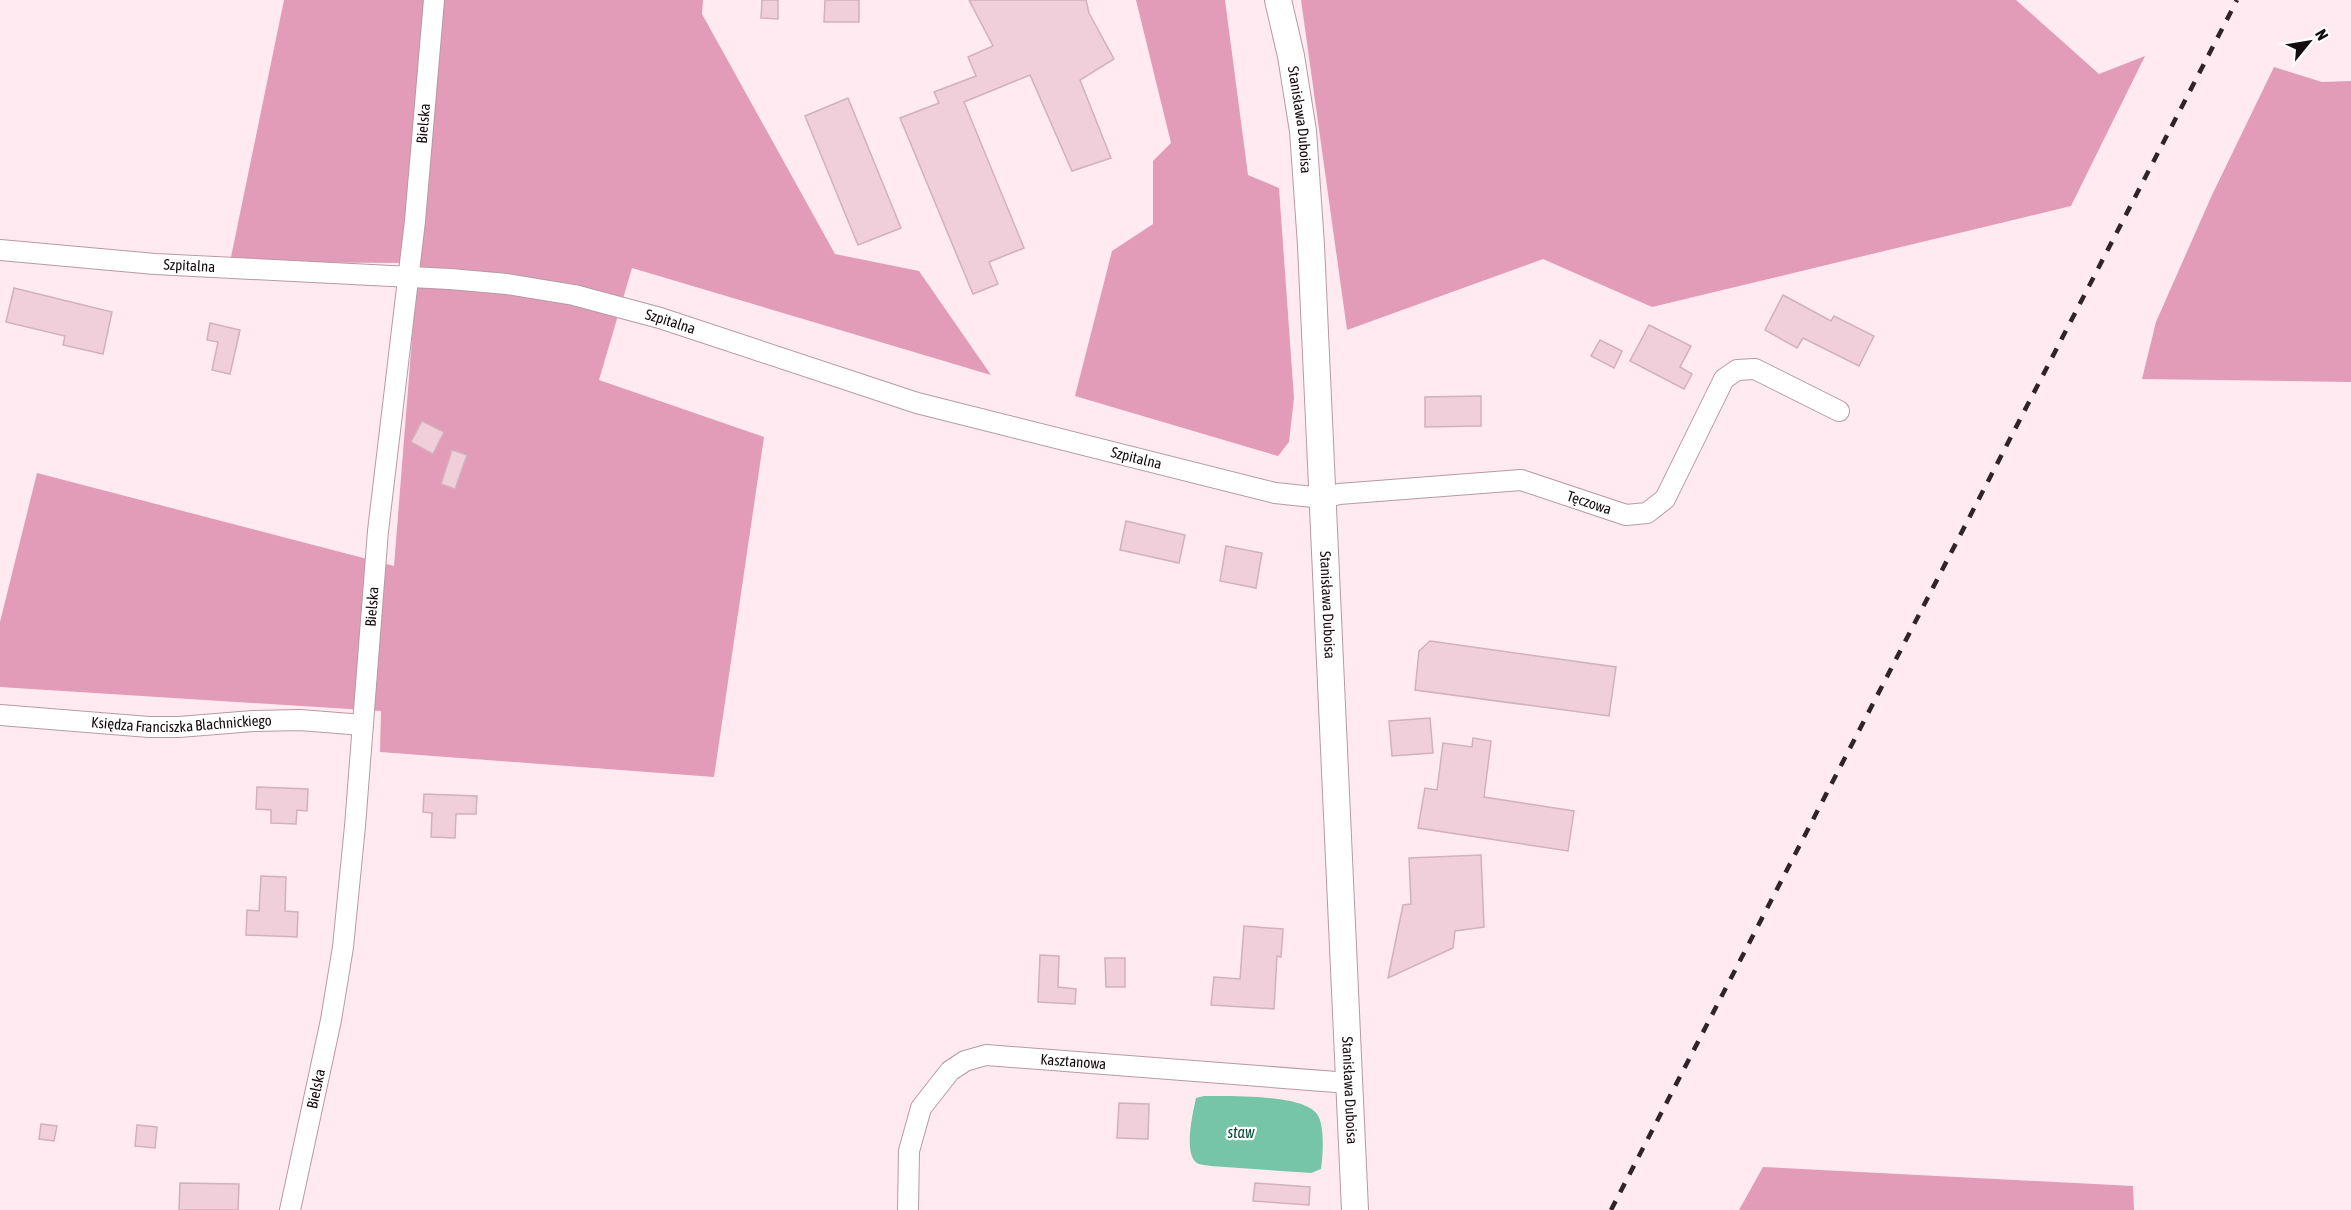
<svg xmlns="http://www.w3.org/2000/svg" width="2351" height="1210" viewBox="0 0 2351 1210" font-family="'Asap Condensed',sans-serif">
<style>
.forest{fill:#e29cb7}
.water{fill:#76c5a8}
.building{fill:#f0cfda;stroke:#d1b1bc;stroke-width:1.5}
.lines{fill:none;stroke-linecap:round;stroke-linejoin:round}
.minor-casing{stroke:#b899a4;stroke-width:22}
.tertiary-casing{stroke:#b899a4;stroke-width:28}
.minor{stroke:#fff;stroke-width:20}
.tertiary{stroke:#fff;stroke-width:26}
.rail{stroke:#302428;stroke-width:4.5;stroke-dasharray:10 10;stroke-linecap:butt}
.labels{text-anchor:middle;stroke-width:4.5;stroke-linejoin:round;paint-order:stroke}
.street-label{font-size:15px;fill:#160b0f;stroke:#fff}
.water-label{font-size:16px;font-style:italic;fill:#0a4e3b;stroke:#fff}
</style>
<rect width="100%" height="100%" fill="#ffeaf1"/>
<!-- forest -->
<g class="forest">
<path d="M 284,0 L 703,0 L 702,14 L 835,254 L 919,271 L 991,375 L 632,268 L 599,380 L 764,437 L 714,777 L 380,752 L 381,711 L 0,687 L 0,622 L 37,473 L 394,566 L 418,263 L 230,262 Z"/>
<path d="M 1136,0 L 1225,0 L 1248,175 L 1279,188 L 1294,398 L 1289,442 L 1278,456 L 1075,396 L 1112,251 L 1153,224 L 1153,161 L 1171,143 Z"/>
<path d="M 1301,0 L 2016,0 L 2099,74 L 2145,56 L 2071,206 L 1652,307 L 1543,259 L 1347,330 Z"/>
<path d="M 2274,67 L 2322,82 L 2351,81 L 2351,382 L 2142,379 L 2156,322 L 2212,195 Z"/>
<path d="M 1763,1167 L 2133,1186 L 2134,1210 L 1739,1210 Z"/>
</g>
<!-- water -->
<path class="water" d="M 1204,1096 C 1228,1096 1303,1094 1317,1114 C 1325,1125 1323,1155 1321,1169 L 1311,1173 L 1211,1166 C 1207,1165 1200,1165 1197,1163 C 1183,1154 1193,1112 1196,1098 Z"/>
<!-- building -->
<g class="building">
<path d="M 762,0 L 778,0 L 778,19 L 761,18 Z"/>
<path d="M 825,0 L 859,0 L 859,22 L 824,22 Z"/>
<path d="M 969,0 L 1086,0 L 1089,13 L 1114,59 L 1080,80 L 1111,158 L 1072,171 L 1030,75 L 964,102 L 1024,248 L 989,262 L 998,284 L 973,294 L 900,118 L 939,103 L 934,92 L 976,76 L 968,57 L 993,46 Z"/>
<path d="M 848,98 L 901,228 L 858,245 L 805,116 Z"/>
<path d="M 14,288 L 112,312 L 103,354 L 63,345 L 65,336 L 6,322 Z"/>
<path d="M 1783,295 L 1831,321 L 1834,316 L 1874,336 L 1859,366 L 1803,338 L 1797,348 L 1765,330 Z"/>
<path d="M 210,323 L 240,330 L 230,374 L 212,370 L 218,342 L 207,340 Z"/>
<path d="M 1649,325 L 1691,346 L 1680,367 L 1692,374 L 1684,389 L 1630,361 Z"/>
<path d="M 1600,340 L 1622,351 L 1614,368 L 1591,356 Z"/>
<path d="M 1481,396 L 1481,426 L 1425,427 L 1425,397 Z"/>
<path d="M 422,421 L 444,432 L 433,454 L 411,442 Z"/>
<path d="M 452,450 L 467,455 L 455,489 L 441,484 Z"/>
<path d="M 1126,521 L 1185,535 L 1179,563 L 1120,550 Z"/>
<path d="M 1226,546 L 1262,553 L 1256,588 L 1220,581 Z"/>
<path d="M 1430,641 L 1616,667 L 1609,716 L 1415,690 L 1419,651 Z"/>
<path d="M 1430,718 L 1433,753 L 1392,756 L 1389,721 Z"/>
<path d="M 1473,738 L 1491,741 L 1484,797 L 1574,811 L 1568,851 L 1418,828 L 1425,788 L 1437,790 L 1443,743 L 1472,747 Z"/>
<path d="M 257,787 L 308,789 L 307,811 L 297,810 L 296,824 L 271,823 L 271,810 L 256,809 Z"/>
<path d="M 424,794 L 477,796 L 476,814 L 456,814 L 455,838 L 431,837 L 432,813 L 423,812 Z"/>
<path d="M 1481,855 L 1484,927 L 1455,931 L 1453,948 L 1388,978 L 1403,905 L 1411,904 L 1409,858 Z"/>
<path d="M 261,876 L 286,877 L 285,911 L 298,912 L 297,937 L 246,935 L 247,910 L 259,911 Z"/>
<path d="M 1244,926 L 1283,929 L 1281,957 L 1277,956 L 1274,1009 L 1211,1005 L 1214,977 L 1240,979 Z"/>
<path d="M 1040,955 L 1059,956 L 1058,987 L 1076,989 L 1075,1004 L 1038,1002 Z"/>
<path d="M 1105,958 L 1125,958 L 1125,987 L 1106,987 Z"/>
<path d="M 1119,1103 L 1149,1104 L 1148,1139 L 1117,1138 Z"/>
<path d="M 41,1124 L 57,1126 L 54,1141 L 39,1139 Z"/>
<path d="M 137,1125 L 157,1127 L 155,1148 L 135,1146 Z"/>
<path d="M 180,1183 L 239,1184 L 238,1210 L 179,1210 Z"/>
<path d="M 1255,1183 L 1310,1187 L 1309,1205 L 1253,1201 Z"/>
</g>
<g class="lines">
<!-- minor casing -->
<g class="minor-casing">
<g id="minor">
<path id="s1" d="M 0,250 L 155,264 L 450,279 L 507,284 L 574,295 L 660,318 L 917,403 L 1275,493 L 1323,498 L 1339,494 L 1521,480 L 1626,515 L 1647,513 L 1665,499 L 1724,379 L 1737,370 L 1755,369 L 1839,411"/>
<path id="s2" d="M 0,715 L 149,727 L 179,727 L 253,721 L 300,720 L 363,725"/>
<path id="s3" d="M 290,1210 L 331,1020 L 343,947 L 355,826 L 378,531 L 415,221 L 434,0"/>
<path id="s4" d="M 908,1210 L 909,1151 L 921,1108 L 950,1071 L 965,1061 L 986,1055 L 1349,1083"/>
</g>
</g>
<!-- tertiary casing -->
<g class="tertiary-casing">
<g id="tertiary">
<path id="s5" d="M 1278,0 L 1291,56 L 1303,131 L 1311,245 L 1355,1210"/>
</g>
</g>
<!-- minor -->
<use href="#minor" class="minor"/>
<!-- tertiary -->
<use href="#tertiary" class="tertiary"/>
<!-- rail -->
<path class="rail" d="M 1611,1210 L 2237,0"/>
</g>
<g class="labels">
<!-- street labels -->
<g class="street-label">
<text dy="5" stroke="none"><textPath href="#s5" startOffset="122">Stanisława Duboisa</textPath></text>
<text dy="5" stroke="none"><textPath href="#s3" startOffset="1096">Bielska</textPath></text>
<text dy="5" stroke="none"><textPath href="#s1" startOffset="190">Szpitalna</textPath></text>
<text dy="5" stroke="none"><textPath href="#s1" startOffset="676">Szpitalna</textPath></text>
<text dy="5" stroke="none"><textPath href="#s1" startOffset="1162">Szpitalna</textPath></text>
<text dy="5" stroke="none"><textPath href="#s1" startOffset="1624">Tęczowa</textPath></text>
<text dy="5" stroke="none"><textPath href="#s5" startOffset="608">Stanisława Duboisa</textPath></text>
<text dy="5" stroke="none"><textPath href="#s3" startOffset="610">Bielska</textPath></text>
<text dy="5" stroke="none"><textPath href="#s2" startOffset="182">Księdza Franciszka Blachnickiego</textPath></text>
<text dy="5" stroke="none"><textPath href="#s4" startOffset="278">Kasztanowa</textPath></text>
<text dy="5" stroke="none"><textPath href="#s3" startOffset="124">Bielska</textPath></text>
<text dy="5" stroke="none"><textPath href="#s5" startOffset="1094">Stanisława Duboisa</textPath></text>
</g>
<!-- water labels -->
<g class="water-label">
<text x="1241" y="1138">staw</text>
</g>
</g>
<!-- north arrow -->
<g transform="translate(2309 42) rotate(60)" stroke="#ffffff" stroke-width="4.5" paint-order="stroke">
<path d="M0-4.5L10 22L0 15L-10 22Z" fill="#160b0f"/>
<text y="-9" font-size="16" font-weight="bold" text-anchor="middle" fill="#160b0f">N</text>
</g>
</svg>
